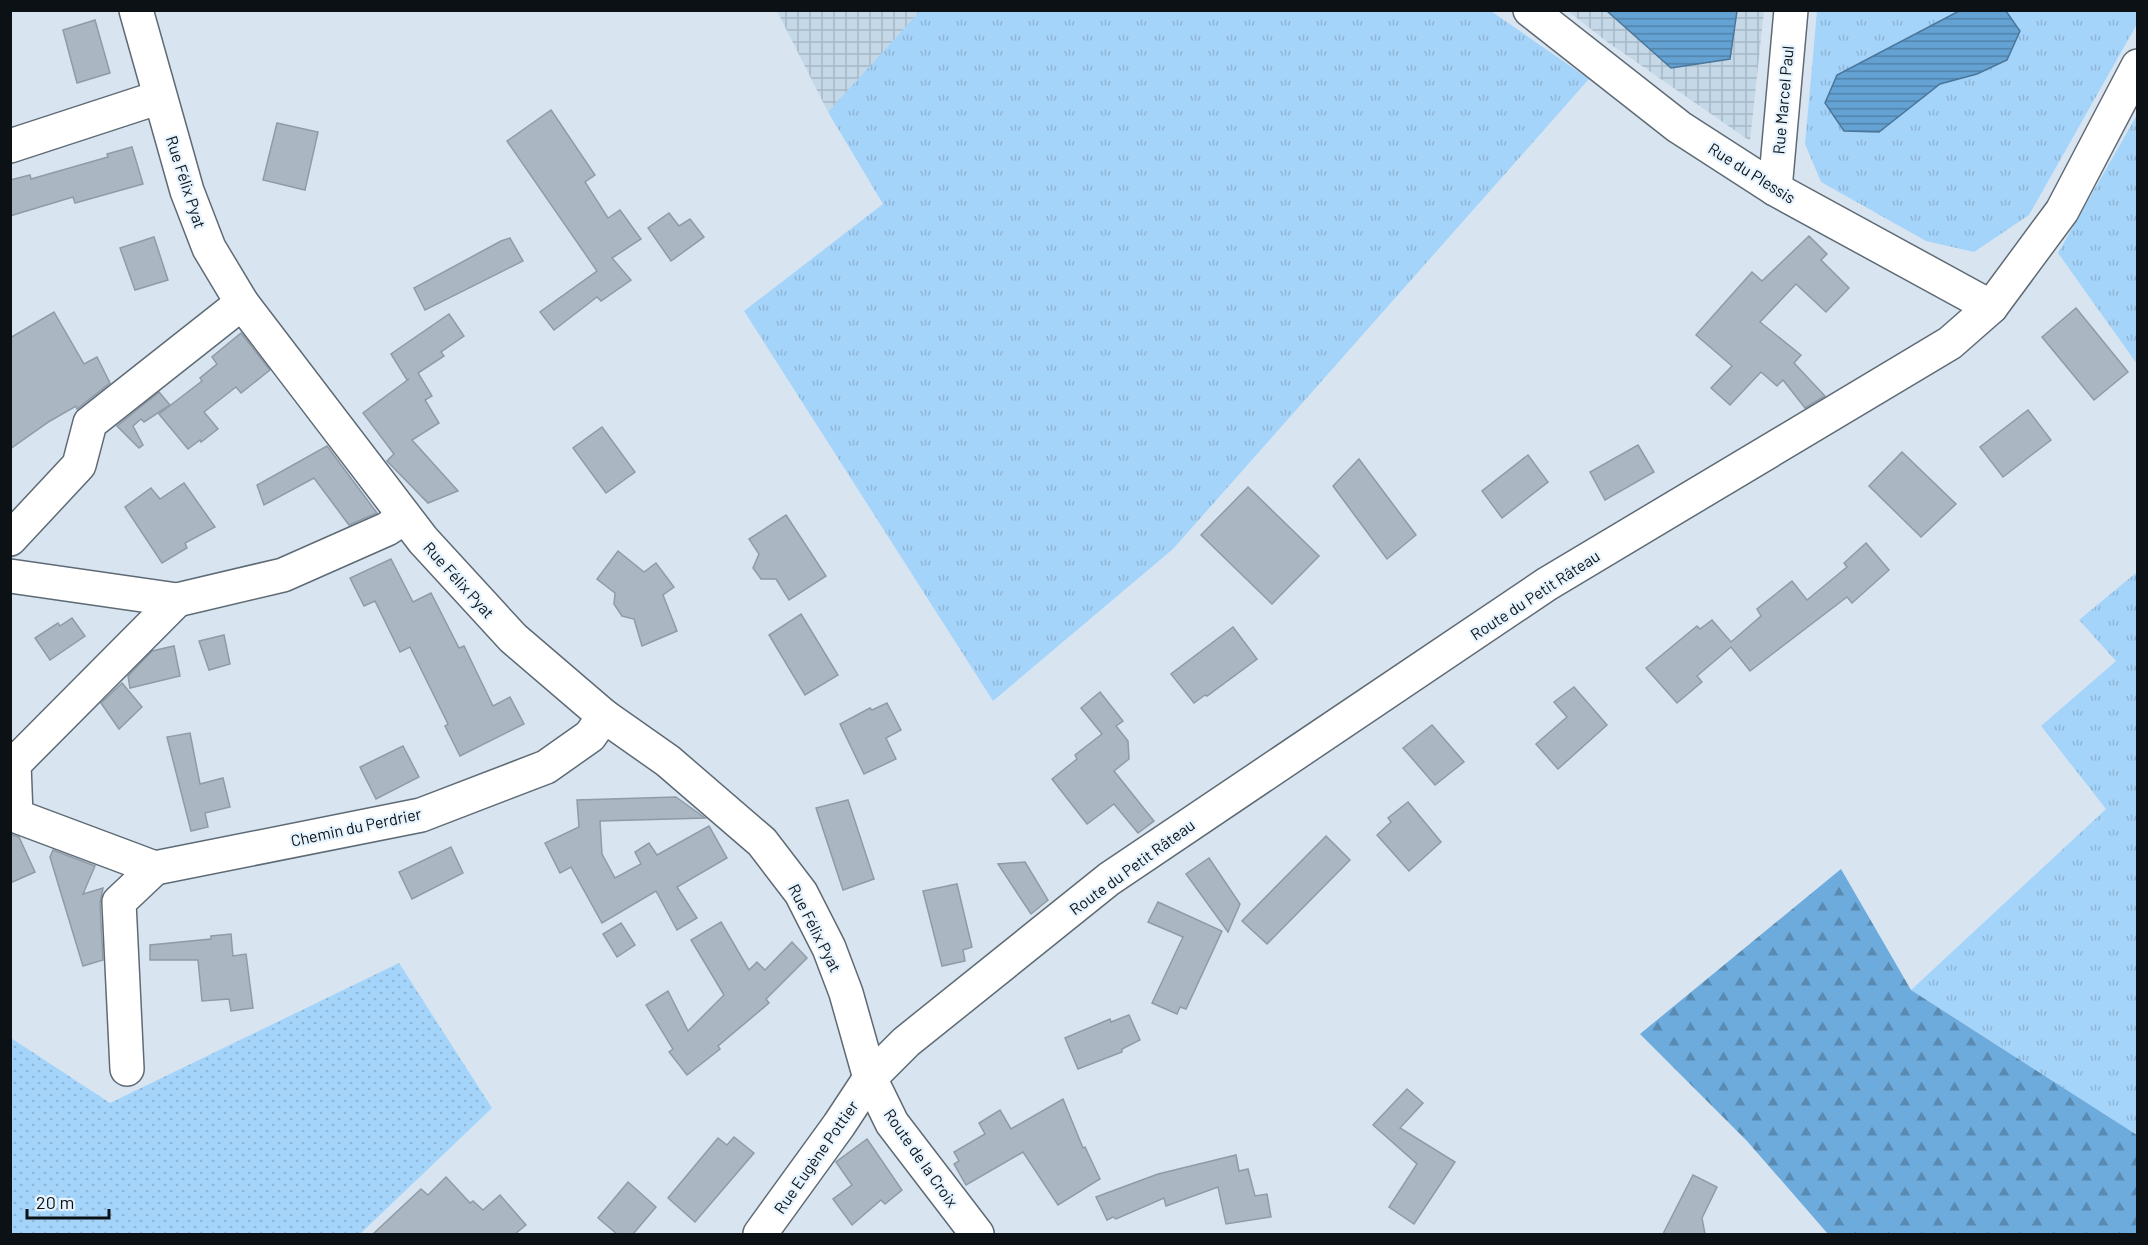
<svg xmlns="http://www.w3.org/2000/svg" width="2148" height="1245" viewBox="0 0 2148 1245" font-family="Barlow,sans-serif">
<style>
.industrial{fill:url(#industrial-grid)}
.grass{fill:url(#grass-tufts)}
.forest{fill:url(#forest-firs)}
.garden{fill:url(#garden-dots)}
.water{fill:url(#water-rules);stroke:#4a769a;stroke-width:1.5}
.building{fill:#aab7c2;stroke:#8f9ba6;stroke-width:1.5}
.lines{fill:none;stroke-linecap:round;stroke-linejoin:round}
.minor-casing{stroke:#5e6a74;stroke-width:36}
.minor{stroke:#fff;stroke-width:33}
.labels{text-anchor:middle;stroke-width:4.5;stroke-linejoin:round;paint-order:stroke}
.street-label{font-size:16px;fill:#0c1115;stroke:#e5f3fe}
</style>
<defs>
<pattern id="industrial-grid" width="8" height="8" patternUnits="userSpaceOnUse" patternTransform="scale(1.5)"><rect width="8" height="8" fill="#c4d8e8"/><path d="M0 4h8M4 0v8" fill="none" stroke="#a7b8c6"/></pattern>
<pattern id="grass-tufts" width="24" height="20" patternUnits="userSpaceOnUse" patternTransform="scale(1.5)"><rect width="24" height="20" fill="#a5d4fa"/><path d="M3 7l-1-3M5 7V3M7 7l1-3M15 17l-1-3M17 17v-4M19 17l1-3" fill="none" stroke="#8db5d5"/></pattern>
<pattern id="forest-firs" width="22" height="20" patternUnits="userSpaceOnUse" patternTransform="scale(1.5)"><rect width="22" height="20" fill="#6dabdd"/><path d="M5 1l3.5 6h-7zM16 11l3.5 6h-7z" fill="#588ab2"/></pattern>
<pattern id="garden-dots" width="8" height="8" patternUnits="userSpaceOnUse" patternTransform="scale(1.5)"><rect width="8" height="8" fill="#a5d4fa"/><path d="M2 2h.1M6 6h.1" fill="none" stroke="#8db5d5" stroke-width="1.8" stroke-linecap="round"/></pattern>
<pattern id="water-rules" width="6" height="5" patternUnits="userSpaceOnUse" patternTransform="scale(1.5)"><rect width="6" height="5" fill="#64a2d3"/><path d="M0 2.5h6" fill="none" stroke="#5183aa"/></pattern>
</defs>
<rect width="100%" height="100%" fill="#d8e5f1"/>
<!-- industrial -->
<g class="industrial">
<path d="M 777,11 L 921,11 L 828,112 Z"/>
<path d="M 1568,11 L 1764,11 L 1750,141 L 1606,41 Z"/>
</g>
<!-- grass -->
<g class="grass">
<path d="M 921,10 L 1491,11 L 1589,79 L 1173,549 L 993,701 L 744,311 L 883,204 L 828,112 Z"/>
<path d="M 1817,11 L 2137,11 L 2137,24 L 2029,215 L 1974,252 L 1926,241 L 1821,182 L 1805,144 Z"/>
<path d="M 2137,115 L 2137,364 L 2058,253 Z"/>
<path d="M 2137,572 L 2137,1135 L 1911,990 L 2106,809 L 2041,726 L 2116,661 L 2079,620 Z"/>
</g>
<!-- forest -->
<path class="forest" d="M 1841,869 L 1911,990 L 2137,1135 L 2137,1234 L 1828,1234 L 1747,1141 L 1640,1034 Z"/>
<!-- garden -->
<path class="garden" d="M 399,963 L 492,1108 L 360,1234 L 11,1234 L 11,1038 L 110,1103 Z"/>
<!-- water -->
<g class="water">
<path d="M 1607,11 L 1737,11 L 1730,59 L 1671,68 Z"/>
<path d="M 1959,11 L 2006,11 L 2020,31 L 2007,60 L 1977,74 L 1940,84 L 1879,132 L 1844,131 L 1825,103 L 1837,75 Z"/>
</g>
<!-- building -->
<g class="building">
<path d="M 95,20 L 110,73 L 77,83 L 63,30 Z"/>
<path d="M 551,110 L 595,175 L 585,182 L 608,218 L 620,210 L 641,239 L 612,258 L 631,280 L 601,301 L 597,297 L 554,330 L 540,312 L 597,271 L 507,141 Z"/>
<path d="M 277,123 L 318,132 L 305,190 L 263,180 Z"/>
<path d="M 132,147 L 143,184 L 75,203 L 73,197 L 10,216 L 10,180 L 30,175 L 31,179 L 108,157 L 107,154 Z"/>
<path d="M 669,213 L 679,226 L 690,219 L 704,237 L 671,261 L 648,228 Z"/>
<path d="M 1809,236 L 1827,254 L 1821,260 L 1849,288 L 1826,312 L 1796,284 L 1760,322 L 1801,355 L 1794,363 L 1825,396 L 1805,408 L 1783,380 L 1777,386 L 1761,372 L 1730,405 L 1711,388 L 1732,366 L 1696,335 L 1752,272 L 1762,281 Z"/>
<path d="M 154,237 L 168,280 L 135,290 L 120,248 Z"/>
<path d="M 510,238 L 523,261 L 425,310 L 414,288 L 501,241 Z"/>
<path d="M 2076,308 L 2128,372 L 2094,400 L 2042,337 Z"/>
<path d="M 54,312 L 84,364 L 97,357 L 110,383 L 77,409 L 76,406 L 50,421 L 10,449 L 10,338 Z"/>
<path d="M 449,314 L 464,336 L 441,352 L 444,356 L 418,373 L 432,396 L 425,400 L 439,423 L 412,440 L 458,491 L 428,503 L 387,461 L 394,454 L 363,413 L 409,379 L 407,380 L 391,354 Z"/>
<path d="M 241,333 L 270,370 L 241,393 L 236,387 L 204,412 L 218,429 L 201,442 L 200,440 L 188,449 L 159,414 L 202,381 L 200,378 L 217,364 L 212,357 Z"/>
<path d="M 159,392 L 170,405 L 144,422 L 141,419 L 133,426 L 143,445 L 139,448 L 117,426 Z"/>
<path d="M 2028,410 L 2051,440 L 2003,477 L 1980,447 Z"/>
<path d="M 602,427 L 635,472 L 606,493 L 573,448 Z"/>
<path d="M 1638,445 L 1654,472 L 1605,500 L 1590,472 Z"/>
<path d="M 327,446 L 377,513 L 349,525 L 314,478 L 264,505 L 257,485 Z"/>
<path d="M 1902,452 L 1956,504 L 1921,537 L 1869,486 Z"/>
<path d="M 1528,455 L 1548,482 L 1502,518 L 1482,491 Z"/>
<path d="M 1359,459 L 1416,535 L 1387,559 L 1333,486 Z"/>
<path d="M 184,483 L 215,527 L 185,543 L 187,548 L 162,563 L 125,507 L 151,488 L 160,499 Z"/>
<path d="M 1248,487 L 1319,556 L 1272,604 L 1201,535 Z"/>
<path d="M 786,515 L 826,576 L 789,600 L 776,579 L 761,579 L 753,568 L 759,554 L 749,539 Z"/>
<path d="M 1866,543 L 1889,570 L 1852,603 L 1847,597 L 1750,671 L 1731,647 L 1697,676 L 1702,682 L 1677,703 L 1646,668 L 1697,626 L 1700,629 L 1712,620 L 1731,642 L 1761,616 L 1757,609 L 1792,581 L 1807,600 L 1847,567 L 1844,563 Z"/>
<path d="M 618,551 L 644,572 L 656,563 L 674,587 L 663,595 L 677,631 L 642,646 L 634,619 L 622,616 L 614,604 L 615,593 L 597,579 Z"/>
<path d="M 391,559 L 413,602 L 431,593 L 459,648 L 464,646 L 493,706 L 510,697 L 524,724 L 460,756 L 445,726 L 448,724 L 410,647 L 400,652 L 375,601 L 364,606 L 350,578 Z"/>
<path d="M 801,614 L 838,675 L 805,695 L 769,635 Z"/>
<path d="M 72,618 L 85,636 L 50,660 L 35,638 L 58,623 L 60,626 Z"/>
<path d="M 1233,627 L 1257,659 L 1207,696 L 1205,695 L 1194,703 L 1171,674 Z"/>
<path d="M 224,635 L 230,664 L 209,670 L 199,641 Z"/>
<path d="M 174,646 L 180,676 L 130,688 L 128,676 L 152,651 Z"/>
<path d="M 122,683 L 142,707 L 119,729 L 101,703 Z"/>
<path d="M 1574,687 L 1607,725 L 1558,769 L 1536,744 L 1567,717 L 1554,702 Z"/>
<path d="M 1100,692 L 1123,721 L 1116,726 L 1128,741 L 1129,759 L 1114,771 L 1154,821 L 1138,833 L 1114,804 L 1087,824 L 1052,779 L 1077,759 L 1075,755 L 1102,734 L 1081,708 Z"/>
<path d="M 887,703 L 901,730 L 886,738 L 896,759 L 864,774 L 840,724 L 870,708 L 872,710 Z"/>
<path d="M 1432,725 L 1464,762 L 1435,785 L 1403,748 Z"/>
<path d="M 190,733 L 200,784 L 223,778 L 230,807 L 205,813 L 208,827 L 191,831 L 167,737 Z"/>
<path d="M 403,746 L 419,777 L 376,799 L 360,767 Z"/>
<path d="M 676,797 L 705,818 L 600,821 L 602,854 L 615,878 L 641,864 L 635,852 L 649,843 L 657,855 L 709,826 L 727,858 L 677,887 L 697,918 L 677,930 L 656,891 L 602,923 L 571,867 L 560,873 L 545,843 L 579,827 L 577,800 Z"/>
<path d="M 848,800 L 874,879 L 843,890 L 816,808 Z"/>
<path d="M 1408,802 L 1441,842 L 1409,871 L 1377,835 L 1391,822 L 1388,818 Z"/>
<path d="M 10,834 L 19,837 L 35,872 L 10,883 Z"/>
<path d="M 1326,836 L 1350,860 L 1267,944 L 1242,921 Z"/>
<path d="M 451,847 L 463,873 L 412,899 L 399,872 Z"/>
<path d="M 53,850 L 95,866 L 83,894 L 103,888 L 100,903 L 103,960 L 83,966 L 50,857 Z"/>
<path d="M 1209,858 L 1240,904 L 1228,932 L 1186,874 Z"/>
<path d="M 1025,862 L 1048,900 L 1031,914 L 998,864 Z"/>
<path d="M 957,884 L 972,947 L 963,950 L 965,961 L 942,966 L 923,891 Z"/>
<path d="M 1158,902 L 1222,931 L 1186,1009 L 1180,1007 L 1177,1014 L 1152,1003 L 1183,937 L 1148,922 Z"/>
<path d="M 721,922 L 749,970 L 757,962 L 765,970 L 792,942 L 807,958 L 766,999 L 769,1003 L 718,1046 L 720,1049 L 687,1075 L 669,1052 L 673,1049 L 646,1005 L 668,991 L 688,1031 L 724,995 L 691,940 Z"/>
<path d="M 621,923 L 635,945 L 617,957 L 603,934 Z"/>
<path d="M 231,934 L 233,956 L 246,954 L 253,1008 L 231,1011 L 229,999 L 202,1001 L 198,960 L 150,960 L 150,945 L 211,939 L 211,936 Z"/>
<path d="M 1129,1015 L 1140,1040 L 1122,1049 L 1122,1052 L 1078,1069 L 1065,1038 L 1110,1019 L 1111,1022 Z"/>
<path d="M 1407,1089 L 1423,1103 L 1400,1128 L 1455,1162 L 1414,1224 L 1389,1207 L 1417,1164 L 1373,1125 Z"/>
<path d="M 1063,1099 L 1083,1148 L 1085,1147 L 1100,1179 L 1058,1205 L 1023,1152 L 966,1185 L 954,1164 L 959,1161 L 954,1152 L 985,1134 L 979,1123 L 1000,1110 L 1011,1129 Z"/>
<path d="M 734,1137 L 754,1153 L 695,1222 L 668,1198 L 718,1138 L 727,1145 Z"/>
<path d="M 867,1139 L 902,1190 L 885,1204 L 881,1200 L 852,1225 L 833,1199 L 852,1185 L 836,1162 Z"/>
<path d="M 1236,1155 L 1239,1171 L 1248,1169 L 1255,1196 L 1267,1194 L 1271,1217 L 1226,1224 L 1218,1187 L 1166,1206 L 1164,1198 L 1116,1219 L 1113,1217 L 1107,1220 L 1096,1197 L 1158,1174 Z"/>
<path d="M 1693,1175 L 1717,1187 L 1702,1218 L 1705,1234 L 1663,1234 Z"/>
<path d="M 446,1177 L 470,1203 L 473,1201 L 483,1210 L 500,1195 L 526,1225 L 515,1234 L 373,1234 L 421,1189 L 428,1195 Z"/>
<path d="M 628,1182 L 656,1207 L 633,1234 L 617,1234 L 598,1218 Z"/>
</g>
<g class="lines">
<!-- minor casing -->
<g class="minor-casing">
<g id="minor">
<path d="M 136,10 L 187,191 L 209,248 L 242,303 L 423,540 L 513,638 L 604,716 L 668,761 L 762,842 L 801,893 L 829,948 L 846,993 L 870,1078 L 892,1123 L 977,1234"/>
<path d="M 1530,10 L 1679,127 L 1775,189 L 1991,307"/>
<path d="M 10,146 L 160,97"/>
<path d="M 1775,189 L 1791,10"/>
<path d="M 10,539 L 79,465 L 90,423 L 242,303"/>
<path d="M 10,576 L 177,600 L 283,575 L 387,529 L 405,517"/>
<path d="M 177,600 L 14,764 L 16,816 L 155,868 L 421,815 L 546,767 L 590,736 L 604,716"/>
<path d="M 127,1069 L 119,902 L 155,868"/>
<path d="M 760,1234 L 839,1125 L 870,1078 L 906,1042 L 1109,879 L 1547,584 L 1950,343 L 1991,307 L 2062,211 L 2138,66"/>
</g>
</g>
<!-- minor -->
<use href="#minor" class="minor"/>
</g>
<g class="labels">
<!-- street labels -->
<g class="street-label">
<text transform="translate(1783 100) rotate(-85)" y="6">Rue Marcel Paul</text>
<text transform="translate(1752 173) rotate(32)" y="6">Rue du Plessis</text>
<text transform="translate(186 182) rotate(72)" y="6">Rue Félix Pyat</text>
<text transform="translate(459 580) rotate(48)" y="6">Rue Félix Pyat</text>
<text transform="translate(1535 595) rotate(-33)" y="6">Route du Petit Râteau</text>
<text transform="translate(356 827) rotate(-12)" y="6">Chemin du Perdrier</text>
<text transform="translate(1132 867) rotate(-36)" y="6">Route du Petit Râteau</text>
<text transform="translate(815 928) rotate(63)" y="6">Rue Félix Pyat</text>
<text transform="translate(816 1157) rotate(-55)" y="6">Rue Eugène Pottier</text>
<text transform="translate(921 1158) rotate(55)" y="6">Route de la Croix</text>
</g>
</g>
<!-- border -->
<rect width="2148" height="1245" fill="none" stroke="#0c1115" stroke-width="24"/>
<!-- scale -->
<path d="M27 1209v9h82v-9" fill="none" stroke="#0c1115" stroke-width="3"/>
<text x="36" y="1209" font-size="18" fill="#0c1115" stroke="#e5f3fe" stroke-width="4.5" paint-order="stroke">20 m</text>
</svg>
